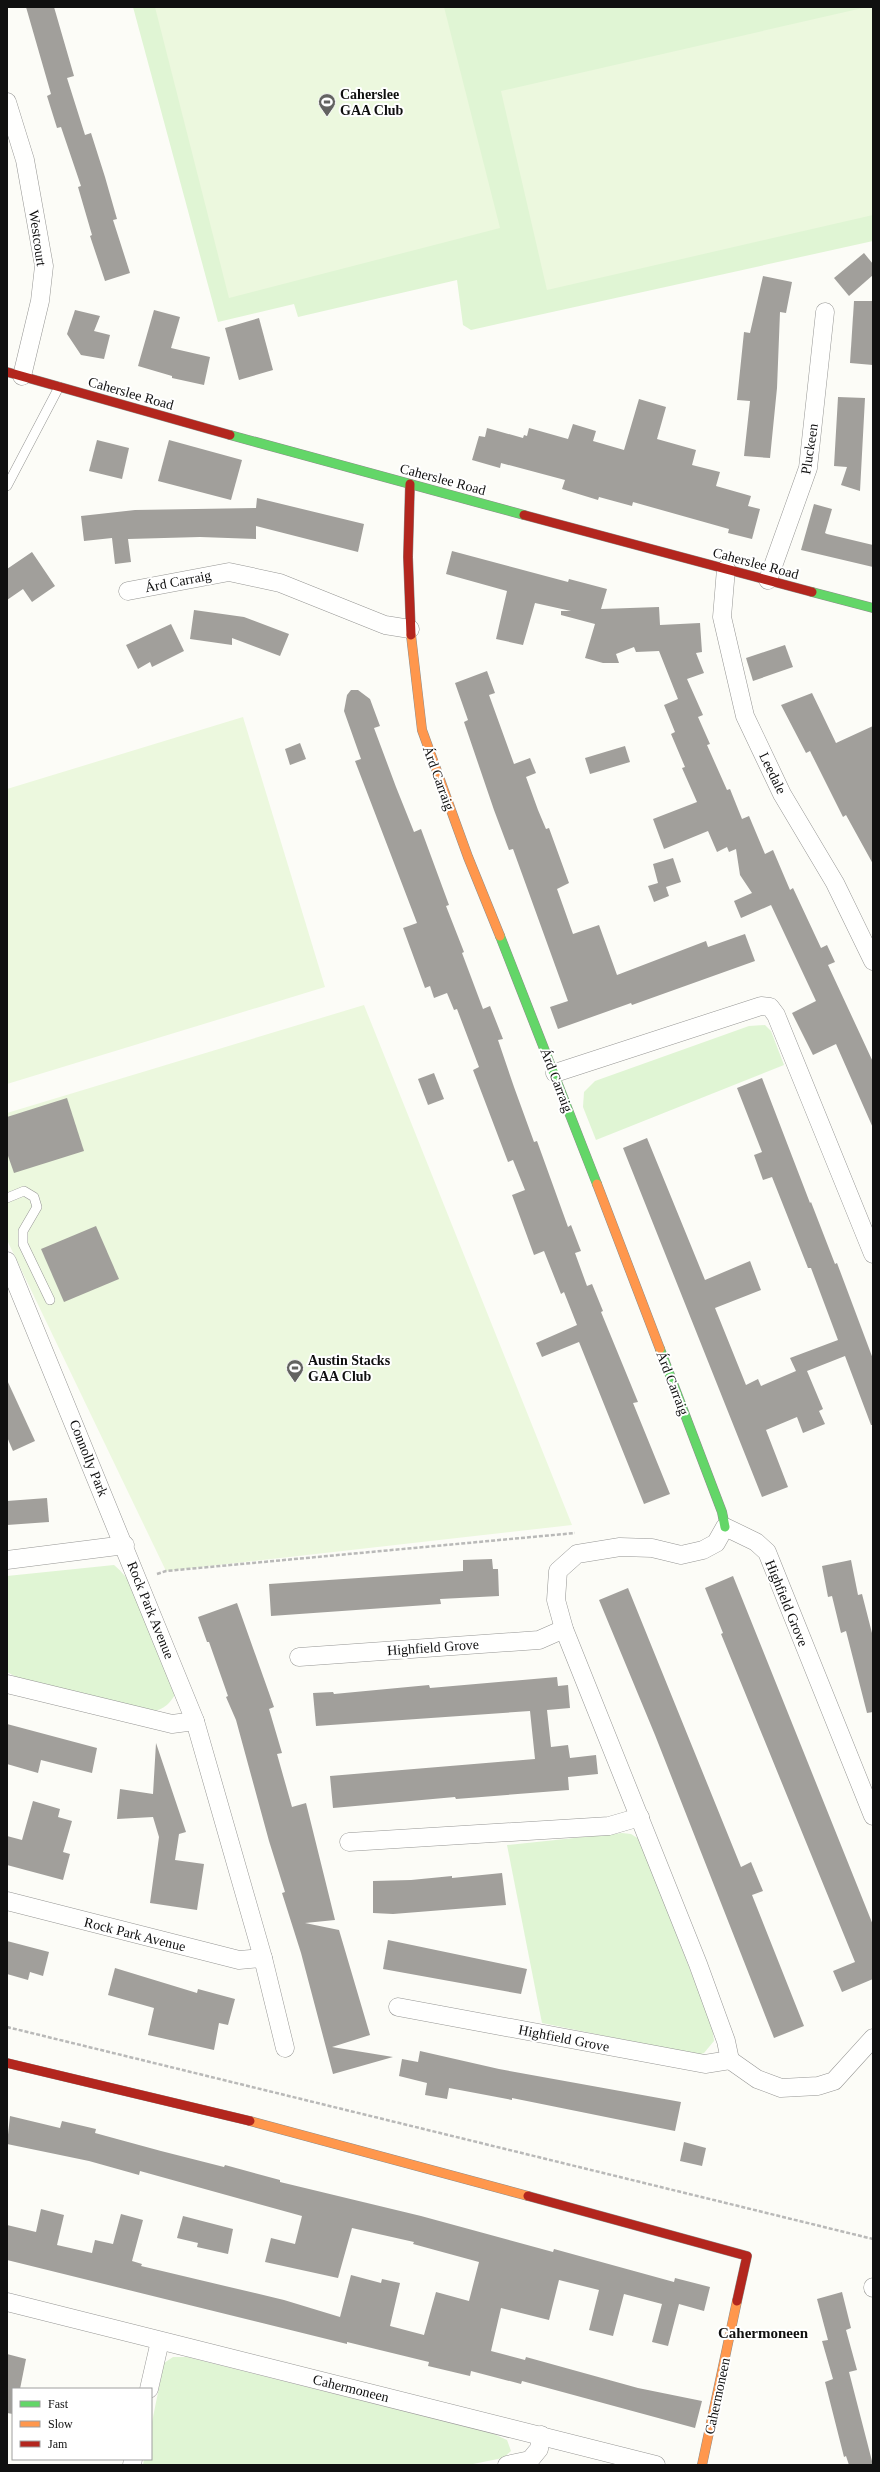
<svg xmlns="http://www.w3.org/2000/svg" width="880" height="2472" viewBox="0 0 880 2472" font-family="Georgia,serif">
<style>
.green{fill:#e0f5d4}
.pitch{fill:#ecf8de}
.building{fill:#a19f9b}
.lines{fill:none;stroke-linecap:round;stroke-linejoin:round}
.lane-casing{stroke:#969694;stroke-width:10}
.street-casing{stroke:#969694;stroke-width:19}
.fast-casing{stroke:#8d8d8b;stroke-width:10}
.slow-casing{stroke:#8d8d8b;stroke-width:10}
.jam-casing{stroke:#8d8d8b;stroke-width:10}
.path{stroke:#b9b9b8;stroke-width:2.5;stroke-dasharray:4 2;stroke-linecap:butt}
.lane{stroke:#fffffe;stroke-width:9}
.street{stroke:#fffffe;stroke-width:18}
.fast{stroke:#63d668;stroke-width:9}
.slow{stroke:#ff974d;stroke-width:9}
.jam{stroke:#b3261e;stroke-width:9}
.labels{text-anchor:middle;stroke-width:4;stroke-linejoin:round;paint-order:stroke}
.poi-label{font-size:14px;font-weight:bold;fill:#101010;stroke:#fff;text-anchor:start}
.street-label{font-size:14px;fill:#101010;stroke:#fff}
.neighbourhood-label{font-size:15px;font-weight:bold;fill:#101010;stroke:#fff}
</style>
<rect width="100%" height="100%" fill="#fcfcf7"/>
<!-- green -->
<g class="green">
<path d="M 133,7 L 873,7 L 873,241 L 471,330 L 463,325 L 457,280 L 298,317 L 294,304 L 218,322 Z"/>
<path d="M 765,1025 L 771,1031 L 784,1065 L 596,1140 L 583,1107 L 584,1092 L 595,1081 L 749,1026 Z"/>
<path d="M 114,1565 C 144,1589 162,1656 176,1693 C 168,1707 161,1711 144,1713 L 18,1678 L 7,1672 L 7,1576 Z"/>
<path d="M 622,1833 L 631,1834 L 639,1839 L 712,2026 L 714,2041 L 704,2053 L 698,2055 L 542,2023 L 507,1845 Z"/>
<path d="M 173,2357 L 187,2357 L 494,2434 L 507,2440 L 511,2451 L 503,2458 L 468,2465 L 143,2465 L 144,2459 L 151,2459 L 151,2427 L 164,2363 Z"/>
</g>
<!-- pitch -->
<g class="pitch">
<path d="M 155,7 L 444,7 L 500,228 L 229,298 Z"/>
<path d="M 867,7 L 873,7 L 873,215 L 547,290 L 501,91 Z"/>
<path d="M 243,717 L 325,987 L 7,1084 L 7,789 Z"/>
<path d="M 364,1005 L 572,1525 L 166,1571 L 7,1240 L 7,1113 Z"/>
</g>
<!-- building -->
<g class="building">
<path d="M 26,7 L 54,7 L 74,76 L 67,78 L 85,135 L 91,133 L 105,177 L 117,219 L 113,220 L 130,273 L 105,281 L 90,236 L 92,235 L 78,187 L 81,186 L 61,127 L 57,128 L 47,96 L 51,94 Z"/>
<path d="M 864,253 L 873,264 L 873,275 L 849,296 L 834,278 Z"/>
<path d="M 763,276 L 792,282 L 786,313 L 780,312 L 777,388 L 770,458 L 744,456 L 750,401 L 737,400 L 744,332 L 750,333 Z"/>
<path d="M 854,301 L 873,301 L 873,365 L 850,363 Z"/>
<path d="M 75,310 L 100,316 L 94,331 L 110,335 L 104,359 L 81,355 L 67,334 Z"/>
<path d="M 154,310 L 180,317 L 171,348 L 210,357 L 204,385 L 172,378 L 172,376 L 138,366 Z"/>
<path d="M 259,318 L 273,370 L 239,380 L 225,328 Z"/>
<path d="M 838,397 L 865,398 L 860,491 L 841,485 L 847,467 L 834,466 Z"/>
<path d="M 639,399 L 666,407 L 657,439 L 696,450 L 692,465 L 720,472 L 716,486 L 751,496 L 748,506 L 760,509 L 752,539 L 728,533 L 729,529 L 633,502 L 632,506 L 599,497 L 598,500 L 562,489 L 565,480 L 501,463 L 500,468 L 472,460 L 479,436 L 485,437 L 487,428 L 523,438 L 524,435 L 527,436 L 529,428 L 568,439 L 573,424 L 596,431 L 593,441 L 624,450 Z"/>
<path d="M 97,440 L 129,448 L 122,479 L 89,471 Z"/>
<path d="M 169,440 L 242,460 L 231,500 L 158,481 Z"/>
<path d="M 257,498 L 364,524 L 358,552 L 256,526 L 256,539 L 200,537 L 128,539 L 131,562 L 115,564 L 112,538 L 84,541 L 81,516 L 135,510 L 256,508 Z"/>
<path d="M 814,504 L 832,509 L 825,533 L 827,534 L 873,545 L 873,567 L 801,550 Z"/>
<path d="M 452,551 L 568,582 L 569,579 L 607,589 L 601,609 L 659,607 L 660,625 L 700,623 L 702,652 L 696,653 L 704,673 L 687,679 L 703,715 L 698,717 L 710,744 L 707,745 L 727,790 L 730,789 L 742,819 L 749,816 L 765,854 L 773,850 L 790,890 L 793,888 L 821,948 L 827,945 L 835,962 L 828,965 L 873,1062 L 873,1128 L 836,1044 L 813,1055 L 792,1013 L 816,1001 L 771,905 L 741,918 L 734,901 L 752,893 L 740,875 L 736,849 L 729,852 L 727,847 L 717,852 L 708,831 L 664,849 L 653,819 L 697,802 L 682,768 L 685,767 L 671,734 L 675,732 L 664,705 L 678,699 L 659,651 L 636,652 L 634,647 L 616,654 L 619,663 L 603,663 L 585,658 L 595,624 L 561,615 L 561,611 L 571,611 L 535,603 L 523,645 L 496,639 L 507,591 L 446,574 Z"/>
<path d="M 32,552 L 55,586 L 32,602 L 23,589 L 7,600 L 7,569 Z"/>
<path d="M 194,610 L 244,617 L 289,634 L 280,656 L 232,638 L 232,645 L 190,639 Z"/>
<path d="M 171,624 L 184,651 L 152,667 L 150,662 L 138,669 L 126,645 Z"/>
<path d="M 785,645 L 793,667 L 753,681 L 746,658 Z"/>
<path d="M 487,671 L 495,693 L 489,695 L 514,764 L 530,758 L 536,773 L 526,777 L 538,810 L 546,829 L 549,828 L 569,883 L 557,889 L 573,934 L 599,925 L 617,975 L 706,941 L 708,947 L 745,934 L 755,961 L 632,1005 L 631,1003 L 558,1029 L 550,1007 L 568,1001 L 513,849 L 509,850 L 494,810 L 464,722 L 468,720 L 455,683 Z"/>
<path d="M 351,690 L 358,690 L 370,699 L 380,726 L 374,728 L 396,787 L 414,832 L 421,829 L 449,905 L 446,906 L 464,952 L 462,953 L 483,1009 L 490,1006 L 503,1039 L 498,1040 L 514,1087 L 534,1142 L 537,1141 L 568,1227 L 571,1225 L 581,1251 L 575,1253 L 587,1286 L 592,1284 L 603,1311 L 601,1312 L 638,1402 L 633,1403 L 670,1494 L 644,1504 L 579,1342 L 542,1357 L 536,1343 L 577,1325 L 564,1292 L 561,1294 L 544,1251 L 534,1255 L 512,1195 L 525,1190 L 513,1160 L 508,1162 L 473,1070 L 479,1067 L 457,1009 L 454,1010 L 447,993 L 434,998 L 430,986 L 425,988 L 403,928 L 417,923 L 355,761 L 361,759 L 344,711 L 347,695 Z"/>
<path d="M 812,693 L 836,743 L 873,726 L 873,864 L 846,815 L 843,817 L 810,751 L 806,753 L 781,705 Z"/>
<path d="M 300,743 L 306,759 L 290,765 L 285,749 Z"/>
<path d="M 625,746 L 630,762 L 590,774 L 585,758 Z"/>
<path d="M 673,858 L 681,882 L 666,887 L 669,896 L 654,902 L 648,886 L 658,883 L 653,864 Z"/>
<path d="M 434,1073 L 444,1099 L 428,1105 L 418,1079 Z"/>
<path d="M 762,1078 L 810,1203 L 811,1202 L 835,1264 L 837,1263 L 873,1359 L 873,1425 L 871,1425 L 845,1356 L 807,1371 L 823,1409 L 819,1411 L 825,1424 L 803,1433 L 797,1417 L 766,1430 L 788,1487 L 762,1497 L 623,1148 L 647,1138 L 705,1280 L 750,1261 L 761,1290 L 715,1308 L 746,1385 L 758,1379 L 761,1386 L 796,1371 L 790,1358 L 838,1340 L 811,1268 L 808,1268 L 772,1177 L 763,1180 L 754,1155 L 762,1152 L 737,1088 Z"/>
<path d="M 67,1098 L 84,1151 L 14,1173 L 7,1153 L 7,1117 Z"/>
<path d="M 96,1226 L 119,1279 L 64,1302 L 41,1249 Z"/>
<path d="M 7,1380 L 35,1441 L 13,1451 L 7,1437 Z"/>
<path d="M 47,1498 L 49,1522 L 7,1525 L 7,1501 Z"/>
<path d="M 492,1559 L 493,1569 L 498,1569 L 499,1596 L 440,1599 L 441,1604 L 271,1616 L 269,1584 L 463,1571 L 463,1560 Z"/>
<path d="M 851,1560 L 858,1595 L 862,1594 L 873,1637 L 873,1712 L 867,1713 L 846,1631 L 841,1633 L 832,1596 L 828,1597 L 822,1566 Z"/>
<path d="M 733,1576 L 873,1925 L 873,1979 L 842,1992 L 833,1971 L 855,1962 L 721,1634 L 723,1633 L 705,1588 Z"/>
<path d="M 628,1588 L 741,1867 L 751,1862 L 763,1891 L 752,1895 L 804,2026 L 774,2038 L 655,1735 L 599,1600 Z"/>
<path d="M 237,1603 L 274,1707 L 269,1709 L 282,1753 L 277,1754 L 292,1807 L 306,1803 L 335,1920 L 305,1923 L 339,1930 L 370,2035 L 332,2047 L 393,2057 L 333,2074 L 301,1953 L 282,1893 L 285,1892 L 269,1841 L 236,1720 L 226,1697 L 228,1696 L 209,1642 L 207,1642 L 198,1617 Z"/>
<path d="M 557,1677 L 558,1686 L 568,1685 L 570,1708 L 547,1710 L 551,1747 L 568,1745 L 570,1758 L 596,1755 L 598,1774 L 568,1777 L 569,1790 L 456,1799 L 455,1797 L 333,1808 L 330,1776 L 535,1759 L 530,1711 L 316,1726 L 313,1693 L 333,1692 L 334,1694 L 429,1685 L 430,1688 Z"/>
<path d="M 7,1724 L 97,1748 L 92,1773 L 41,1760 L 38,1773 L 7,1764 Z"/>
<path d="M 156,1743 L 186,1832 L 179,1834 L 175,1860 L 204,1864 L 197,1910 L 150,1903 L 159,1837 L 153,1817 L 117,1819 L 120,1789 L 153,1794 Z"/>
<path d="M 33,1801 L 60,1809 L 58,1817 L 72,1821 L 63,1852 L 70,1854 L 63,1880 L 7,1865 L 7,1836 L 22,1840 Z"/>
<path d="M 502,1873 L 506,1905 L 393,1914 L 373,1913 L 373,1881 L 411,1880 L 452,1876 L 452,1878 Z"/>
<path d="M 388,1940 L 527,1969 L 521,1994 L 383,1969 Z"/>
<path d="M 7,1941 L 49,1952 L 43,1976 L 30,1972 L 28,1980 L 7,1974 Z"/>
<path d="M 115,1968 L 197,1993 L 198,1989 L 235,1999 L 228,2025 L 219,2023 L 214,2050 L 148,2035 L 154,2008 L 108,1995 Z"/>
<path d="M 420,2051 L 499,2069 L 681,2102 L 675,2131 L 512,2098 L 512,2100 L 449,2088 L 447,2099 L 425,2095 L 427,2083 L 399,2076 L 402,2059 L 418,2062 Z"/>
<path d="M 10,2116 L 60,2128 L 62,2121 L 96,2129 L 95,2133 L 161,2151 L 224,2167 L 225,2165 L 280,2180 L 280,2182 L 421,2216 L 553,2252 L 554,2249 L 674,2282 L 675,2278 L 710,2287 L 704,2311 L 679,2304 L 668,2346 L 652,2342 L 662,2304 L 624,2294 L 613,2336 L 589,2330 L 599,2290 L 559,2280 L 549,2320 L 501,2308 L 491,2351 L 525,2360 L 526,2357 L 638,2388 L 702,2401 L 695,2428 L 522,2381 L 521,2384 L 471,2371 L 470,2376 L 428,2366 L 429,2362 L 347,2342 L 347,2344 L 7,2260 L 7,2225 L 36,2232 L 41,2209 L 64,2215 L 57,2245 L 92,2253 L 95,2240 L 113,2244 L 121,2214 L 143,2220 L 132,2261 L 142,2264 L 141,2266 L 284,2300 L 340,2317 L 351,2275 L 381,2283 L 382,2279 L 400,2283 L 390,2326 L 424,2335 L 436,2292 L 469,2301 L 479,2262 L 413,2244 L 414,2242 L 352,2228 L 338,2278 L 265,2262 L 271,2238 L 295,2244 L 302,2216 L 140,2171 L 139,2175 L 89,2161 L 7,2144 Z"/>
<path d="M 684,2142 L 706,2148 L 702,2166 L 680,2161 Z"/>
<path d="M 183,2216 L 233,2229 L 228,2254 L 197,2247 L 198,2243 L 177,2238 Z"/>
<path d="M 842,2292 L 851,2328 L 846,2330 L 857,2370 L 849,2372 L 873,2465 L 849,2465 L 846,2456 L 844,2457 L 825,2382 L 833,2379 L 822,2341 L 828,2340 L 817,2299 Z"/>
<path d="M 7,2354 L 26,2359 L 20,2389 L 13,2389 L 13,2414 L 7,2413 Z"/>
</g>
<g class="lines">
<!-- lane casing -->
<g class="lane-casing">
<g id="lane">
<path d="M 7,486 L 59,387"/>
<path d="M 7,1198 L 24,1191 L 34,1197 L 37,1207 L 23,1231 L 23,1244 L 50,1300"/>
</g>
</g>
<!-- street casing -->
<g class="street-casing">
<g id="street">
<path d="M 7,102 L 25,160 L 44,266 L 40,301 L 22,376"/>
<path d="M 726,569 L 722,617 L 745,716 L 782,794 L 835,883 L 873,961"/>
<path d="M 768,580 L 808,468 L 825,312"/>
<path d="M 128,591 L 229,572 L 280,583 L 385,625 L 410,629"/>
<path d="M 555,1073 L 761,1006 L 770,1007 L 776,1015 L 873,1254"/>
<path d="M 7,1261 L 195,1721 L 263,1958 L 285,2048"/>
<path d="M 7,1560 L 125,1545"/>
<path d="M 299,1657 L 539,1640 L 564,1629"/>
<path d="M 7,1684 L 172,1724 L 195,1721"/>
<path d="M 873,1816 L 767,1552 L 756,1542 L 725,1527 L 716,1543 L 703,1550 L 681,1555 L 652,1548 L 620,1547 L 577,1554 L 558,1571 L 556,1600 L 564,1629 L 698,1964 L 726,2041 L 730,2060 L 757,2079 L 781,2088 L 818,2086 L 834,2081 L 873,2038"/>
<path d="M 349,1842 L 609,1826 L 640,1817"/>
<path d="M 7,1901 L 239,1960 L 263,1958"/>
<path d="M 398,2007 L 705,2064 L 730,2060"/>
<path d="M 873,2287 L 873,2288"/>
<path d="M 7,2302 L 656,2465"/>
<path d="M 149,2389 L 160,2341"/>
<path d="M 132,2465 L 133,2459"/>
<path d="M 507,2465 L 530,2460 L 539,2449 L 541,2435"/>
</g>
</g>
<!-- fast casing -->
<g class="fast-casing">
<g id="fast">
<path d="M 230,435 L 524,515"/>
<path d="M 812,592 L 873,608"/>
<path d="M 500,936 L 597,1184"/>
<path d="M 660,1349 L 722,1512 L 725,1527"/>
</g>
</g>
<!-- slow casing -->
<g class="slow-casing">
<g id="slow">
<path d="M 411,635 L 422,730 L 468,857 L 500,936"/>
<path d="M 597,1184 L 660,1349"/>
<path d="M 250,2121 L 528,2196"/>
<path d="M 702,2465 L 737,2301"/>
</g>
</g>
<!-- jam casing -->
<g class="jam-casing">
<g id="jam">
<path d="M 7,372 L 230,435"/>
<path d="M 410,484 L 408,557 L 411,635"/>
<path d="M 524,515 L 812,592"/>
<path d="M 7,2063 L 250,2121"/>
<path d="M 528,2196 L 747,2256 L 737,2301"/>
</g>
</g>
<!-- path -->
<g class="path">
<path d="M 157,1574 L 166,1571 L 575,1533"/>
<path d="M 7,2027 L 873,2239"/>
</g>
<!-- lane -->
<use href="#lane" class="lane"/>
<!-- street -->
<use href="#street" class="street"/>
<!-- fast -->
<use href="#fast" class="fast"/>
<!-- slow -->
<use href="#slow" class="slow"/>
<!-- jam -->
<use href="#jam" class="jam"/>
</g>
<!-- icons -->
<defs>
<g id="stadium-pin" transform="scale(0.9)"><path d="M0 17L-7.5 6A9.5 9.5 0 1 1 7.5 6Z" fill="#636361" stroke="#fff"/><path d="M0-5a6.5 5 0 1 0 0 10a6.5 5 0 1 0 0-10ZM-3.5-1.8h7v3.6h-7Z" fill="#fff"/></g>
</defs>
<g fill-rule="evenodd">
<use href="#stadium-pin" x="327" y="102"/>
<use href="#stadium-pin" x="295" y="1368"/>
</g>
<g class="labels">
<!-- poi labels -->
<g class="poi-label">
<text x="340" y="99">Caherslee<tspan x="340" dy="16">GAA Club</tspan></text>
<text x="308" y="1365">Austin Stacks<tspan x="308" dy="16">GAA Club</tspan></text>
</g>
<!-- street labels -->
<g class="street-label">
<text transform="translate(38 238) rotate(82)" y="5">Westcourt</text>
<text transform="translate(131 393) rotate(16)" y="5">Caherslee Road</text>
<text transform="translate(809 449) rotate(-81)" y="5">Pluckeen</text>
<text transform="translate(443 479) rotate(15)" y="5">Caherslee Road</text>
<text transform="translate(756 563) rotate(15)" y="5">Caherslee Road</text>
<text transform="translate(178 581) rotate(-11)" y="5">Árd Carraig</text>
<text transform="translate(773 773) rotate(64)" y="5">Leedale</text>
<text transform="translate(439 778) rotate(70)" y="5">Árd Carraig</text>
<text transform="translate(557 1080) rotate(69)" y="5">Árd Carraig</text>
<text transform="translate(673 1383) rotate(69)" y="5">Árd Carraig</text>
<text transform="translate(89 1458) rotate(68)" y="5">Connolly Park</text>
<text transform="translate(787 1603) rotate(68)" y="5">Highfield Grove</text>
<text transform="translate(151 1610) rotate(68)" y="5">Rock Park Avenue</text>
<text transform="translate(433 1647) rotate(-4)" y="5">Highfield Grove</text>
<text transform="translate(135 1934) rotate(14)" y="5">Rock Park Avenue</text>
<text transform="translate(564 2038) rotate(11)" y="5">Highfield Grove</text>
<text transform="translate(351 2388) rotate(14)" y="5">Cahermoneen</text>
<text transform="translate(717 2396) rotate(-78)" y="5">Cahermoneen</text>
</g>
<!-- neighbourhood labels -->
<g class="neighbourhood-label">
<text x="763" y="2338">Cahermoneen</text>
</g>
</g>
<!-- border -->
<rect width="880" height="2472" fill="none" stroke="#101010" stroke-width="16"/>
<!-- legend -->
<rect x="12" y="2388" width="140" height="72" fill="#ffffff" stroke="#9f9f9f"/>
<rect x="20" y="2401" width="20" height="6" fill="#63d668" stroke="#9f9f9f"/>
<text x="48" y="2408" font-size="12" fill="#101010">Fast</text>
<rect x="20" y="2421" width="20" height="6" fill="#ff974d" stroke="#9f9f9f"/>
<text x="48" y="2428" font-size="12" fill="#101010">Slow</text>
<rect x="20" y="2441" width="20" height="6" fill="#b3261e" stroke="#9f9f9f"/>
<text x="48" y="2448" font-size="12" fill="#101010">Jam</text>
</svg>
